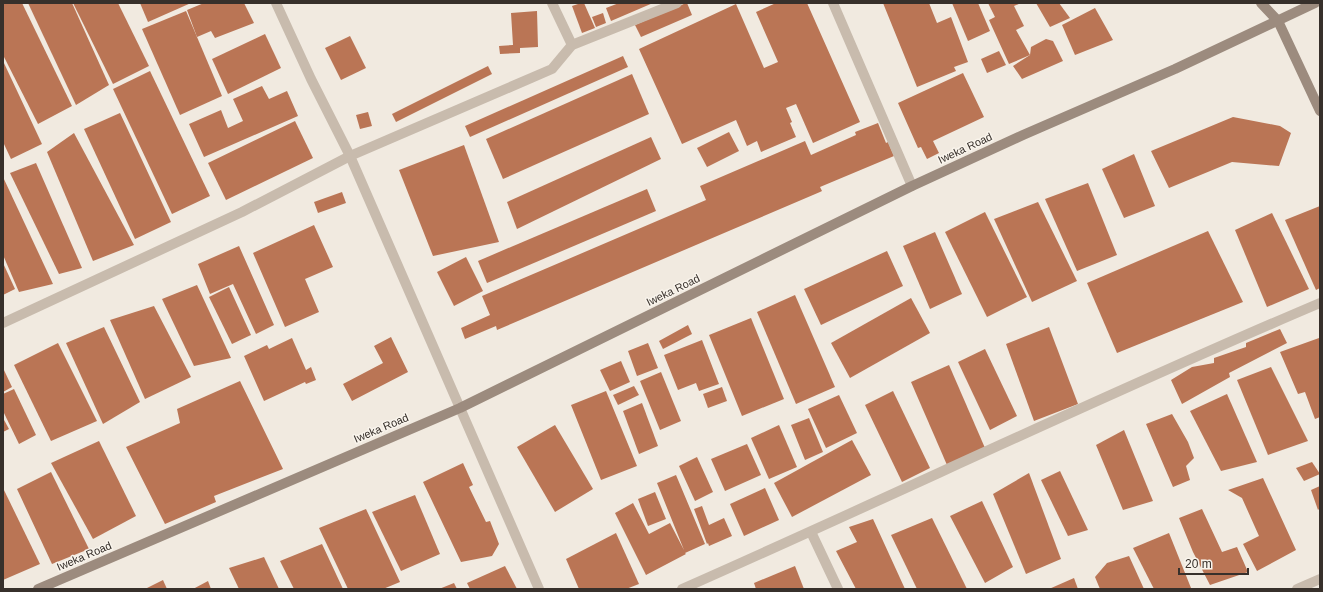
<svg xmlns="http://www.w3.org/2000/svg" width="1323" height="592" viewBox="0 0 1323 592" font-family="Arial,sans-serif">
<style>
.building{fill:#ba7555}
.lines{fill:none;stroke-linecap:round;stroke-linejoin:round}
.street{stroke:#c8bbad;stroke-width:10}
.secondary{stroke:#9c8b7e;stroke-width:10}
.labels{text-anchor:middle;stroke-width:3;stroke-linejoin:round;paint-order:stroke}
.street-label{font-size:11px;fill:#37302b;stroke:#f9f4ec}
</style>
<rect width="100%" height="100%" fill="#f1eae0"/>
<!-- building -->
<g class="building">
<path d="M 3,3 L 22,3 L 72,106 L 38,124 L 3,55 Z"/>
<path d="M 28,3 L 72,3 L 109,85 L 76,105 Z"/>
<path d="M 73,3 L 118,3 L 149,66 L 113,84 Z"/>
<path d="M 140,3 L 191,3 L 148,22 Z"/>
<path d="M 204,3 L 244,3 L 254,23 L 215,38 L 211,31 L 197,37 L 187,10 Z"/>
<path d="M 581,3 L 584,3 L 595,28 L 582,33 L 572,6 Z"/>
<path d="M 619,3 L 653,3 L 611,21 L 606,8 Z"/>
<path d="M 686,3 L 687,3 L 692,15 L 641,37 L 635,25 Z"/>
<path d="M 776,3 L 807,3 L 860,122 L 813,143 L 796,104 L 786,108 L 792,122 L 790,123 L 796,137 L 761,152 L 757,141 L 747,146 L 736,120 L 682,144 L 639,49 L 736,4 L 764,68 L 778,62 L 756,12 Z"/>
<path d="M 883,3 L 929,3 L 937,23 L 951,17 L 968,62 L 954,67 L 956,71 L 917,87 Z"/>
<path d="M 952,3 L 978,3 L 990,31 L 968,41 Z"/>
<path d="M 988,3 L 1021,3 L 1014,6 L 1024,26 L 1016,30 L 1030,55 L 1009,64 L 989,20 L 995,17 Z"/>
<path d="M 1036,3 L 1059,3 L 1070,18 L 1050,27 Z"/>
<path d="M 1095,8 L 1113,40 L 1075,55 L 1062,25 Z"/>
<path d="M 186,11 L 222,96 L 180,115 L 142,29 Z"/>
<path d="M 537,11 L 538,47 L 520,48 L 520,53 L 500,54 L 499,46 L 513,45 L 511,13 Z"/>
<path d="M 603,13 L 606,23 L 596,27 L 592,17 Z"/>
<path d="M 265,34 L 281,68 L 228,94 L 212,59 Z"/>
<path d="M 350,36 L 366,68 L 341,80 L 325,48 Z"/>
<path d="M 1046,39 L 1053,41 L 1063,61 L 1022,79 L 1013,66 L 1030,55 L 1031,47 Z"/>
<path d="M 999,51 L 1006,65 L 987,73 L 981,59 Z"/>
<path d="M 623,56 L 628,67 L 470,137 L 465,126 Z"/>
<path d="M 3,61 L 42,144 L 11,159 L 3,142 Z"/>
<path d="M 488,66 L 492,74 L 396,122 L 392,114 Z"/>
<path d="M 150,71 L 210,196 L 172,214 L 113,89 Z"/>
<path d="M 963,73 L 984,117 L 933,141 L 939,153 L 927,159 L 921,147 L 918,148 L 898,103 Z"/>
<path d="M 632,74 L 649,114 L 503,179 L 486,139 Z"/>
<path d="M 262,86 L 269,99 L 287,91 L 298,116 L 204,157 L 189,124 L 221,110 L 228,128 L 243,121 L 233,99 Z"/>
<path d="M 368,112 L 372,126 L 360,129 L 356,115 Z"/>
<path d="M 120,113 L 171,222 L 135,239 L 84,129 Z"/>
<path d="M 1233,117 L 1280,126 L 1291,133 L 1279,166 L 1232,162 L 1169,188 L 1151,151 Z"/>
<path d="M 295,121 L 313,158 L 226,200 L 208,163 Z"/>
<path d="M 878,123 L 886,143 L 888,142 L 894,156 L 820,187 L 822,191 L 820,192 L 497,330 L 496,326 L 465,339 L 461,328 L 490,315 L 482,296 L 706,200 L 700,186 L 805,141 L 811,155 L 856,135 L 855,132 Z"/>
<path d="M 729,132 L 739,151 L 707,167 L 697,148 Z"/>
<path d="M 74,133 L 134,245 L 93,261 L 47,152 Z"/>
<path d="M 651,137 L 661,159 L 517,229 L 507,202 Z"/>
<path d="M 464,145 L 499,242 L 433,256 L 399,170 Z"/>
<path d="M 1134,154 L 1155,206 L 1124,218 L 1102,169 Z"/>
<path d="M 36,163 L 82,268 L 59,274 L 10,173 Z"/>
<path d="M 3,177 L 53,284 L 19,292 L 3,255 Z"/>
<path d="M 1088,183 L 1117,255 L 1077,271 L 1045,199 Z"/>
<path d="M 647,189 L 656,211 L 487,283 L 478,261 Z"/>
<path d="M 342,192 L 346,203 L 318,213 L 314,202 Z"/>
<path d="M 1038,202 L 1077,281 L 1032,302 L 994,219 Z"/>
<path d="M 1320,206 L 1320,288 L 1316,290 L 1285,220 Z"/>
<path d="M 985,212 L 1027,297 L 987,317 L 945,232 Z"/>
<path d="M 1272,213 L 1309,289 L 1267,307 L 1235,230 Z"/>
<path d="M 314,225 L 333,267 L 305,279 L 319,312 L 285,327 L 253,253 Z"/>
<path d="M 1208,231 L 1243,302 L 1117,353 L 1087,283 Z"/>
<path d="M 935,232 L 962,294 L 930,309 L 903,246 Z"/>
<path d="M 239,246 L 274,325 L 256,334 L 233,284 L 210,294 L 198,264 Z"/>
<path d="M 887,251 L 903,286 L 821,325 L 804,289 Z"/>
<path d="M 466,257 L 483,291 L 454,306 L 437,272 Z"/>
<path d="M 3,263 L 15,289 L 3,295 Z"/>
<path d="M 197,285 L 231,358 L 194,366 L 162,299 Z"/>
<path d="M 229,287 L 251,335 L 232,344 L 209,297 Z"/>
<path d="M 795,295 L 835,387 L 796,404 L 757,312 Z"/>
<path d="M 911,298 L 930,333 L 850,378 L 831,343 Z"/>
<path d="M 154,306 L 191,377 L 145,399 L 110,320 Z"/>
<path d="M 751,318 L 784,399 L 742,416 L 709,335 Z"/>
<path d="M 688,325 L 692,334 L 663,349 L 659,341 Z"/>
<path d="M 104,327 L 140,402 L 103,424 L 66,343 Z"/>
<path d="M 1049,327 L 1078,404 L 1034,421 L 1006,344 Z"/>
<path d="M 1280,329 L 1287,343 L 1229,373 L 1230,377 L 1182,404 L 1171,380 L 1192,367 L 1214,363 L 1214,358 L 1246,347 L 1246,343 Z"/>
<path d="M 391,337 L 408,372 L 352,401 L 343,384 L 383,363 L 374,346 Z"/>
<path d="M 292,338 L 306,370 L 311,367 L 316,380 L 306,384 L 305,382 L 264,401 L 244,356 L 267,345 L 269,349 Z"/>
<path d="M 1319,338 L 1320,417 L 1315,419 L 1305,392 L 1298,394 L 1280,352 Z"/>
<path d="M 702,340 L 719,384 L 699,391 L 696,383 L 678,390 L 664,355 Z"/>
<path d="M 58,343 L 97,421 L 51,441 L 14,365 Z"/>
<path d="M 648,343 L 658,368 L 637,376 L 628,351 Z"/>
<path d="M 985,349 L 1017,416 L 990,430 L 958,362 Z"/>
<path d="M 621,361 L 630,382 L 610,391 L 600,370 Z"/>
<path d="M 949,365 L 985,448 L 947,465 L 911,382 Z"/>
<path d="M 1271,367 L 1308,441 L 1268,455 L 1237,380 Z"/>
<path d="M 3,368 L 12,387 L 3,392 Z"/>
<path d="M 661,372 L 681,421 L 660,430 L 640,381 Z"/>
<path d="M 240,381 L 283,469 L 214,496 L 216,502 L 165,524 L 126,447 L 180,423 L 177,409 Z"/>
<path d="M 634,386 L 639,395 L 618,405 L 613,395 Z"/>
<path d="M 722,387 L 727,401 L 708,408 L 703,394 Z"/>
<path d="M 14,389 L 36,435 L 19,444 L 3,411 L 3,394 Z"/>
<path d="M 606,391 L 637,466 L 601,480 L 571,405 Z"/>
<path d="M 893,391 L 930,468 L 902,482 L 865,405 Z"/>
<path d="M 1227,394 L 1257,462 L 1221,471 L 1190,411 Z"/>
<path d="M 839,395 L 857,433 L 826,448 L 808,409 Z"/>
<path d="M 642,403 L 658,446 L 639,454 L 623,411 Z"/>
<path d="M 1172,414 L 1188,442 L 1194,458 L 1186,466 L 1190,480 L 1173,487 L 1146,424 Z"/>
<path d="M 3,418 L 9,429 L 3,432 Z"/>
<path d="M 809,418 L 823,452 L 805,460 L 791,425 Z"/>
<path d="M 555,425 L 593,489 L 555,512 L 517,447 Z"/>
<path d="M 779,425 L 797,467 L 769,479 L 751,438 Z"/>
<path d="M 1124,430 L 1153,501 L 1123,510 L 1096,445 Z"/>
<path d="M 852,440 L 871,475 L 792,517 L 774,483 Z"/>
<path d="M 99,441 L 136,516 L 93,539 L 51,463 Z"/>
<path d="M 747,444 L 761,475 L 725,491 L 711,459 Z"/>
<path d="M 697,457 L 713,492 L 695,501 L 679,466 Z"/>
<path d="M 1312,462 L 1320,474 L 1304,481 L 1296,468 Z"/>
<path d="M 463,463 L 473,485 L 469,487 L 486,522 L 490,521 L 499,544 L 492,556 L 461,562 L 423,482 Z"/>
<path d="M 1060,471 L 1088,530 L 1068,536 L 1041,480 Z"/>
<path d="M 51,472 L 89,549 L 52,564 L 17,489 Z"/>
<path d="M 1029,473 L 1061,559 L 1026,574 L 993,494 Z"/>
<path d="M 676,475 L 705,544 L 685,553 L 686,554 L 646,575 L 615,513 L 633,503 L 649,534 L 670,523 L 684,550 L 657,483 Z"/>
<path d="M 1263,478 L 1296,550 L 1257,571 L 1243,544 L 1259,536 L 1242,498 L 1228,490 Z"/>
<path d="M 1320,486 L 1320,508 L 1318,510 L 1311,490 Z"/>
<path d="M 3,488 L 40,564 L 3,580 Z"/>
<path d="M 765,488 L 779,520 L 744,536 L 730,504 Z"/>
<path d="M 655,492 L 666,519 L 648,526 L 638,499 Z"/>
<path d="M 415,495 L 440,554 L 401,571 L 372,512 Z"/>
<path d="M 982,501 L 1013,567 L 985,583 L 950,516 Z"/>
<path d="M 702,506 L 709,525 L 724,518 L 732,536 L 709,546 L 708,543 L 707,544 L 694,509 Z"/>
<path d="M 366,509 L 400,582 L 383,589 L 348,589 L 319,528 Z"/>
<path d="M 1202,509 L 1222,552 L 1237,547 L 1248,572 L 1210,585 L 1193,552 L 1179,518 Z"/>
<path d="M 932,518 L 967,589 L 917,589 L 891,535 Z"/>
<path d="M 873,519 L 905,589 L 856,589 L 836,551 L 857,542 L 849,527 Z"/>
<path d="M 616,533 L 639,584 L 626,589 L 579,589 L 566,559 Z"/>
<path d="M 1169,533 L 1191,588 L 1187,589 L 1154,589 L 1133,548 Z"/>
<path d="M 322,544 L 343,589 L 294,589 L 280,561 Z"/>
<path d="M 1129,556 L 1144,589 L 1100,589 L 1095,577 L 1107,563 Z"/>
<path d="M 264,557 L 279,589 L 239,589 L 229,568 Z"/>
<path d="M 505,566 L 517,589 L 470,589 L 467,583 Z"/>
<path d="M 795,566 L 804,589 L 756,589 L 754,583 Z"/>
<path d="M 1074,578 L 1078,589 L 1049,589 Z"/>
<path d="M 163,580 L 167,589 L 145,589 Z"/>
<path d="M 208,581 L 211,589 L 193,589 Z"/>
<path d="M 454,583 L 457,589 L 439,589 Z"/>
</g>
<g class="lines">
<!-- street -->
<g class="street">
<path d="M 276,3 L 311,79 L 350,156 L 539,589"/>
<path d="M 552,3 L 572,45"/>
<path d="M 833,3 L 912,186"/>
<path d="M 3,323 L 242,212 L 350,156 L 552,69 L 572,45 L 677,3"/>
<path d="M 811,532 L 838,589"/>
<path d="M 682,589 C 895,495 1105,394 1320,303"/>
<path d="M 1297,589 L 1320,579"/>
</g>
<!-- secondary -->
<g class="secondary">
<path d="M 1261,3 L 1278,21 L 1320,111"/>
<path d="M 38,589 L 460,408 L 912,186 L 1023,135 L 1175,69 L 1315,3"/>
</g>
</g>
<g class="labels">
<!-- street labels -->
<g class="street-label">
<text transform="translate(965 148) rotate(-25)" y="4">Iweka Road</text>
<text transform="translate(673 290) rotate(-26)" y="4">Iweka Road</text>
<text transform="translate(381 428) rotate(-23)" y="4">Iweka Road</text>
<text transform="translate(84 556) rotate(-23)" y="4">Iweka Road</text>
</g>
</g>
<!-- border -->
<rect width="1323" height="592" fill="none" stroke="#37302b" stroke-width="8"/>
<!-- scale -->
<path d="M1179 568v6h69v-6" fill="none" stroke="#37302b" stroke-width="2"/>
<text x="1185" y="568" font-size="12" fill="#37302b" stroke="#f9f4ec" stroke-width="3" paint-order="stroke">20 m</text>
</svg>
